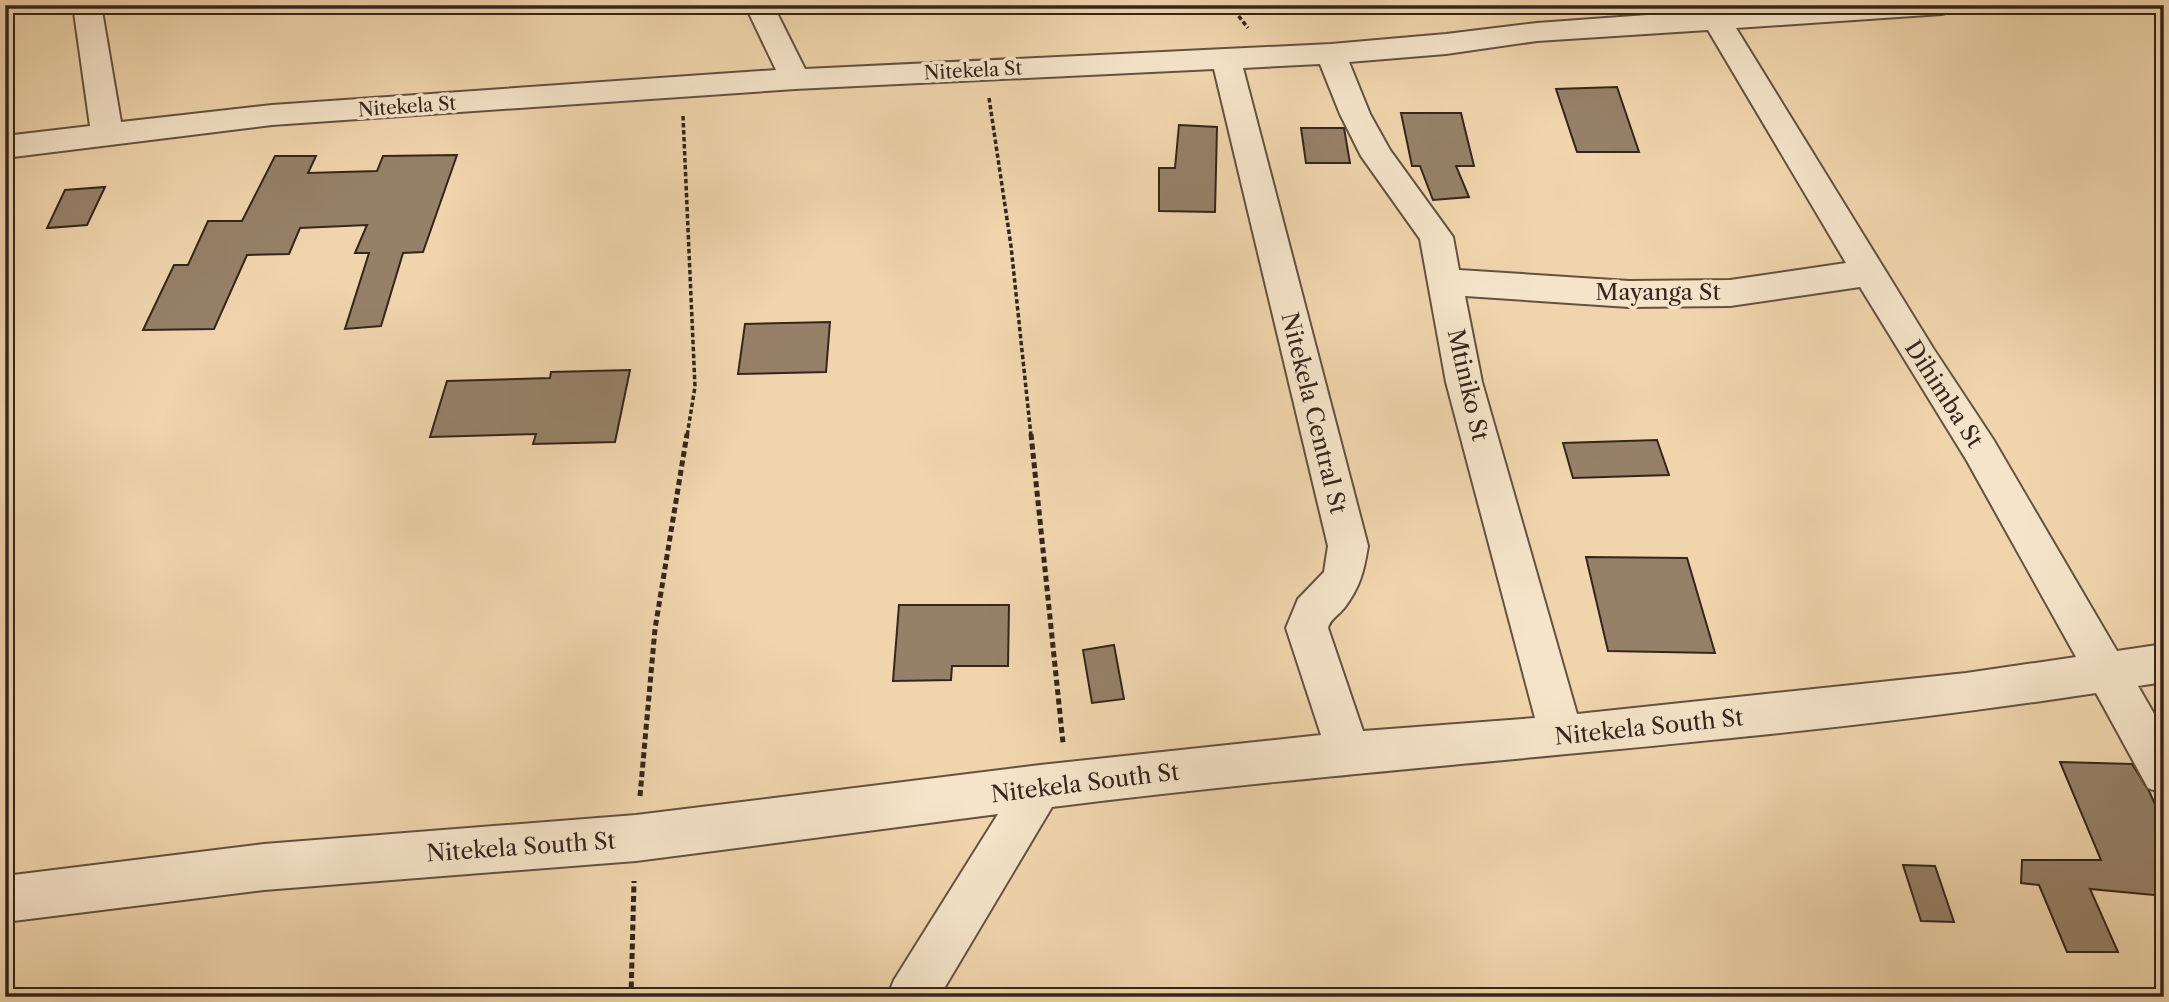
<svg xmlns="http://www.w3.org/2000/svg" width="2169" height="1002" viewBox="0 0 2169 1002" font-family="'Libre Caslon Text',serif">
<style>
.building{fill:#968168;stroke:#34251e;stroke-width:2}
.lines{fill:none;stroke-linecap:round;stroke-linejoin:round}
.street-casing{stroke:#635142;stroke-width:4}
.path-far1{stroke:#34251e;stroke-width:3.5;stroke-dasharray:4.5 2.5;stroke-linecap:butt}
.path{stroke:#34251e;stroke-width:5;stroke-dasharray:6 3.5;stroke-linecap:butt}
.street{fill:#f5e4c9;fill-rule:evenodd}
.labels{text-anchor:middle;stroke-width:7;stroke-linejoin:round;paint-order:stroke}
.far-street-label{font-size:19px;fill:#34251e;stroke:#f5e4c9}
.street-label{font-size:23px;fill:#34251e;stroke:#f5e4c9}
</style>
<rect width="100%" height="100%" fill="#f0d5ac"/>
<filter id="stains"><feTurbulence type="fractalNoise" baseFrequency=".00286" numOctaves="4"/><feColorMatrix values="0 0 0 0 .2 0 0 0 0 .09 0 0 0 0 .02 0 0 0 .5 -.17"/></filter>
<radialGradient id="worn" r=".72"><stop offset=".6" stop-color="#630" stop-opacity="0"/><stop offset="1" stop-color="#630" stop-opacity=".3"/></radialGradient>
<!-- building -->
<g class="building">
<path d="M 1617,87 L 1639,152 L 1577,152 L 1556,89 Z"/>
<path d="M 1401,113 L 1461,113 L 1474,166 L 1456,166 L 1469,197 L 1433,200 L 1420,166 L 1412,166 Z"/>
<path d="M 1179,125 L 1217,127 L 1215,212 L 1159,211 L 1159,168 L 1175,168 Z"/>
<path d="M 1301,128 L 1344,128 L 1350,163 L 1306,163 Z"/>
<path d="M 457,155 L 423,252 L 403,253 L 381,326 L 345,329 L 369,253 L 355,253 L 367,225 L 300,228 L 289,254 L 247,255 L 214,329 L 143,330 L 174,265 L 188,265 L 208,221 L 242,221 L 275,156 L 316,156 L 308,173 L 377,171 L 383,156 Z"/>
<path d="M 105,187 L 87,225 L 47,228 L 65,190 Z"/>
<path d="M 830,322 L 826,372 L 738,374 L 745,324 Z"/>
<path d="M 630,370 L 615,442 L 533,444 L 536,434 L 430,437 L 447,381 L 550,378 L 551,372 Z"/>
<path d="M 1657,440 L 1669,475 L 1573,478 L 1563,443 Z"/>
<path d="M 1586,557 L 1687,558 L 1715,653 L 1608,651 Z"/>
<path d="M 899,605 L 1009,605 L 1008,666 L 952,666 L 951,680 L 893,681 Z"/>
<path d="M 1114,645 L 1124,699 L 1092,703 L 1083,650 Z"/>
<path d="M 2060,762 L 2132,764 L 2149,791 L 2164,824 L 2164,896 L 2090,889 L 2118,952 L 2067,952 L 2039,885 L 2021,883 L 2022,860 L 2101,860 Z"/>
<path d="M 1903,865 L 1935,866 L 1954,922 L 1921,921 Z"/>
</g>
<g class="lines">
<!-- street casing -->
<g class="street-casing">
<path id="street" d="M 73,5 L 101,5 L 121,122 L 272,105 L 776,70 L 745,5 L 773,5 L 805,69 L 1331,44 L 1446,34 L 1537,23 L 1716,10 L 1801,5 L 1956,5 L 1952,11 L 1942,14 L 1736,28 L 1933,348 L 1993,439 L 2117,651 L 2164,644 L 2164,682 L 2138,686 L 2164,731 L 2164,794 L 2148,788 L 2096,693 C 1749,746 1400,763 1052,807 L 939,997 L 887,997 L 894,980 L 998,814 L 636,861 L 264,890 L 5,922 L 5,876 L 264,844 L 636,815 L 1040,765 L 1321,735 L 1286,628 L 1298,599 L 1324,572 L 1328,546 L 1214,69 L 795,89 L 272,125 L 5,158 L 5,136 L 90,126 ZM 1708,30 L 1846,263 L 1730,280 L 1629,281 L 1459,270 L 1453,237 L 1390,150 L 1370,114 L 1349,62 L 1446,54 L 1537,41 ZM 1320,64 L 1340,114 L 1361,156 L 1420,239 L 1446,382 L 1535,718 L 1363,731 L 1328,628 C 1330,619 1339,615 1345,607 C 1360,587 1364,571 1368,546 L 1243,68 ZM 1860,287 L 1967,461 L 2076,657 L 1966,673 L 1577,714 L 1482,382 L 1465,296 L 1629,307 L 1730,306 Z"/>
</g>
<!-- path-far1 -->
<g class="path-far1">
<path d="M 1230,5 L 1248,28"/>
<path d="M 989,98 L 1011,246 L 1031,436"/>
<path d="M 683,116 L 695,387 L 687,436"/>
</g>
<!-- path -->
<g class="path">
<path d="M 1031,434 L 1063,743"/>
<path d="M 640,796 L 655,629 L 687,434"/>
<path d="M 631,997 L 634,881"/>
</g>
<!-- street -->
<use href="#street" class="street"/>
</g>
<g class="labels">
<!-- far-street labels -->
<g class="far-street-label">
<text transform="translate(973 70) rotate(-3)" y="7">Nitekela St</text>
<text transform="translate(407 106) rotate(-4)" y="7">Nitekela St</text>
</g>
<!-- street labels -->
<g class="street-label">
<text x="1658" y="300">Mayanga St</text>
<text transform="translate(1468 385) rotate(77)" y="8">Mtiniko St</text>
<text transform="translate(1944 394) rotate(57)" y="8">Dihimba St</text>
<text transform="translate(1314 413) rotate(76)" y="8">Nitekela Central St</text>
<text transform="translate(1649 727) rotate(-6)" y="8">Nitekela South St</text>
<text transform="translate(1085 783) rotate(-7)" y="8">Nitekela South St</text>
<text transform="translate(521 847) rotate(-4)" y="8">Nitekela South St</text>
</g>
</g>
<!-- margin -->
<rect width="2169" height="1002" fill="none" stroke="#f0d5ac" stroke-width="28"/>
<rect x="7" y="7" width="2155" height="988" fill="none" stroke="#34251e" stroke-width="3.5"/>
<rect x="14" y="14" width="2141" height="974" fill="none" stroke="#34251e" stroke-width="2"/>
<rect width="100%" height="100%" filter="url(#stains)"/>
<rect width="100%" height="100%" fill="url(#worn)"/>
</svg>
